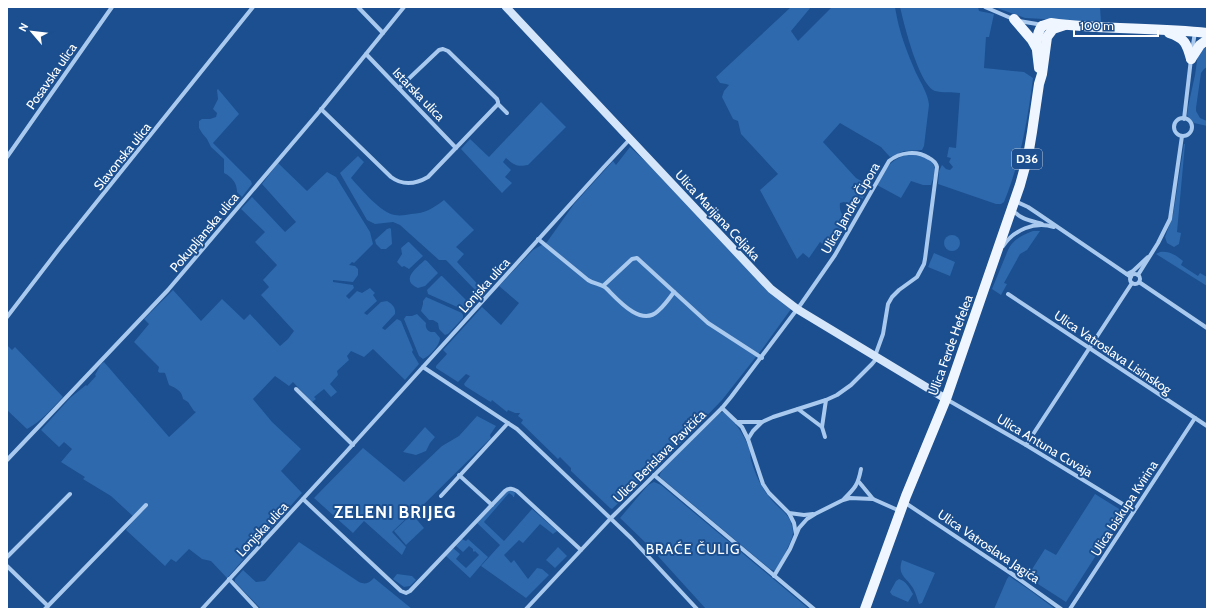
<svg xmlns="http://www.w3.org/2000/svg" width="1214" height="616" viewBox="0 0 1214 616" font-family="Cabin,sans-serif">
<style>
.green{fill:#2e69ad}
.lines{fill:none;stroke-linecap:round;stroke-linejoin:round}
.street{stroke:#a9c9ee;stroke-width:4}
.secondary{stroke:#d6e6fa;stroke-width:8}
.primary{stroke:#f0f6ff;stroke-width:10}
.labels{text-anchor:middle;stroke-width:4;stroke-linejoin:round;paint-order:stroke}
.shield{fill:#1b4f8f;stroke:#bbcadd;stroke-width:1}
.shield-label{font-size:12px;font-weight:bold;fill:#fff}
.street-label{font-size:13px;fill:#fff;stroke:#1b4f8f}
.neighbourhood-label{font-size:14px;letter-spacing:1px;fill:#fff;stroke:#1b4f8f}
.district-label{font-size:17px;font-weight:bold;letter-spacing:1px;fill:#fff;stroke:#1b4f8f}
</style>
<rect width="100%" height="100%" fill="#1b4f8f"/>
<!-- green -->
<g class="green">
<path d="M 791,7 L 811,7 L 791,31 L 798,41 L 832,7 L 895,7 C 899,32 906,50 916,73 C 921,83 928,94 929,105 L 924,146 L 922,150 L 904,151 L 890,157 L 881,147 L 840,123 L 823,142 L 856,178 L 870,186 L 857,208 L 844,202 L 840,203 C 839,211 842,215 847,220 L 829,250 L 820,242 L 809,258 L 803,253 L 797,259 L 760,190 L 778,174 L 741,134 L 738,121 L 733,119 L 722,97 L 724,91 L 729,85 L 726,84 L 720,83 L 716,77 Z"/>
<path d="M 900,7 L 978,7 L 979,11 L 994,14 L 989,37 L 986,37 L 984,68 L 1024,72 L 1033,78 C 1028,119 1020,163 1004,202 L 1001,204 L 996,204 L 938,184 L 939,171 L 942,165 L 946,169 L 950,170 L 953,167 L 949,162 L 951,158 L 947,157 L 949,147 L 956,148 L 960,93 C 952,92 942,93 935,91 C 919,85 904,24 900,7 Z"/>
<path d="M 994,7 L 1100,7 L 1101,22 L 1025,18 Z"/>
<path d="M 1204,47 L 1207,49 L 1207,67 L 1204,69 L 1201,73 L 1196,108 L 1196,111 L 1200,118 L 1207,121 L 1207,126 L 1194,123 L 1190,119 L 1187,115 L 1188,107 L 1195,75 L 1198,54 Z"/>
<path d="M 218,89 L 239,114 L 213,143 L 251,181 L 252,184 L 242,197 L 237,192 C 237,183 232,177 224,173 L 224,159 L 211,147 L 207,139 L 202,133 L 199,128 L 199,121 L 202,119 L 210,119 L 216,117 L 217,113 L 213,109 L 218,99 L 217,90 Z"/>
<path d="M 541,102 L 566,127 L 528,165 C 517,167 514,165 506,158 L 503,162 L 511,170 L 505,177 L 512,183 L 502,193 L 461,149 L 470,139 L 489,157 Z"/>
<path d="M 1184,144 L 1185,144 L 1177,232 L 1181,233 L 1179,244 L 1174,247 L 1167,243 L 1165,237 L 1173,215 Z"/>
<path d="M 630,147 L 658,173 L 778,299 L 791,309 L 763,348 L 722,400 L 670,454 L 612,509 L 610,508 L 571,471 L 571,468 L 560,457 L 558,459 L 521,423 L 523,420 L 518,416 L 520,413 L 515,413 L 508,410 L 507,412 L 492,400 L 491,402 L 489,401 L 465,386 L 464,384 L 470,376 L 466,374 L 458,382 L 436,368 L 436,366 L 447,354 L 443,350 L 482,307 L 501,325 L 519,303 L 499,286 L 533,250 L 547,242 L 574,204 L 613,161 L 616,165 Z"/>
<path d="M 906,155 C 915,155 930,155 934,166 C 936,172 933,179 931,185 L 923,185 L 911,181 L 901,198 L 877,185 C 886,169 888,161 906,155 Z"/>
<path d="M 358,156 L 364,162 L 351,178 C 360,188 382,214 395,215 C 400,216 406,215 411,214 C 426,213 432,209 444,200 L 474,230 L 456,247 L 464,254 L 457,262 L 485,292 L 482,295 L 478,293 L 446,260 L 439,260 L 400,225 L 393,222 L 375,224 L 367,220 L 340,173 Z"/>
<path d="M 278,163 L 307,191 L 327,172 L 336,177 L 370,232 L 373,244 L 354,263 L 352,262 L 349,265 L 355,266 L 358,269 L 358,275 L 353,282 L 333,280 L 333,282 L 353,285 L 354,288 L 346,296 L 349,299 L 357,291 L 362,293 L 370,288 L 375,293 L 373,295 L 377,301 L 364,313 L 367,315 L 381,302 L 387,301 C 392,304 396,307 395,314 L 382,328 L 385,330 L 397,319 L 401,321 L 413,350 L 412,352 L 419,364 L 405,380 L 373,349 L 364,357 L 351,351 L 347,356 L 349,360 L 337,371 L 338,375 L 330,384 L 337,392 L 331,397 L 324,389 L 314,397 L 316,399 L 312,402 L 293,382 L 289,386 L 275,376 L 253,399 L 272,422 L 301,449 L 281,471 L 302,493 L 227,578 L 211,561 L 202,559 L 189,549 L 176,562 L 171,559 L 165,566 L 126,530 L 135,518 L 111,496 L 83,479 L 85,477 L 61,462 L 72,449 L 64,442 L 59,447 L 41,430 L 70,398 L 86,385 L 87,386 L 96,376 L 95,375 L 101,364 L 104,362 L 169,437 L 196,412 L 194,411 L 188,402 L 183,399 C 182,391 176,388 169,385 L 165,373 C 162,372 159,374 158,371 L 159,367 L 134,342 L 149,324 L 144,319 L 173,290 L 201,321 L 222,299 L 244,320 L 250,314 L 280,346 L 288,339 L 294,331 L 261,295 L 269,287 L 263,280 L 277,265 L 255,242 L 265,232 L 241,209 L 252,197 L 285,232 L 296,222 L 262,184 Z"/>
<path d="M 390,228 L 391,229 L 392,244 L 386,249 L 381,249 L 376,244 L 375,240 L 387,229 Z"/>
<path d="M 1033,231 L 1040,231 L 1027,250 L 1020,254 L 1004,283 L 1007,284 L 1001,295 L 992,289 L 1008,250 C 1013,239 1023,235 1033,231 Z"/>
<circle cx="952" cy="243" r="8"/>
<path d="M 408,242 L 409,242 L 423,256 L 409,269 L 404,266 L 402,267 L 397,262 L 402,254 L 401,248 Z"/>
<path d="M 1160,252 C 1169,251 1176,255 1183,261 L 1181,265 L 1198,276 L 1200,273 L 1207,277 L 1207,286 L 1156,254 Z"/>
<path d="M 934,253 L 955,262 L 950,276 L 928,267 Z"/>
<path d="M 425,260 L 427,261 L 438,273 L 425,286 L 418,288 C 400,280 416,268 425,260 Z"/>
<path d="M 441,276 L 442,276 L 471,305 L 471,307 L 469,310 L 464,310 L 428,294 L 427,290 Z"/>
<path d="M 426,297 L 462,313 L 463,315 L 463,318 L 448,334 L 445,335 L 439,329 L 438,323 L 433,320 L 429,320 L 421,311 L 423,304 L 423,301 Z"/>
<path d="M 417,314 L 426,323 C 425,327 427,331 431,332 L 435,332 L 440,338 C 440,345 430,356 423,359 L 419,356 L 404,319 L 406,316 L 412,316 Z"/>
<path d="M 7,345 L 12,350 L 15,347 L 63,397 C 52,408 42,421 27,429 L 7,410 Z"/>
<path d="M 723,412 C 736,422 743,433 749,448 C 751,452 750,456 751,460 C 755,474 761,487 770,498 C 780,511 792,513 793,533 C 793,539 779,566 775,571 L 770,569 L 660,477 L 660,474 L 663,469 L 720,413 Z"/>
<path d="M 477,416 L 496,426 L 490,435 L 491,438 L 416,512 L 412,513 L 392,532 L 406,547 L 402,555 L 364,521 L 353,533 L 314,498 L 363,448 L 404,482 L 442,446 L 459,436 Z"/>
<path d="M 425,427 L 435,437 L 430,443 L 426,451 L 416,455 L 403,452 Z"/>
<path d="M 654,482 L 661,485 L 809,609 L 706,609 L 647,544 L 620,518 L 648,485 Z"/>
<path d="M 510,490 L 515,493 L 514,497 L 513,497 L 513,496 L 509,493 L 484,522 L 504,541 L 532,509 L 557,531 L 553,534 L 540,524 L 523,543 L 519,540 L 504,555 L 511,563 L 514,560 L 528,579 L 537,568 L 542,569 L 549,575 L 526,598 L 481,566 L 500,545 L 477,523 L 507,491 Z"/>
<path d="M 1095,494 L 1124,512 L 1066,602 L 1027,577 L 1045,549 L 1056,555 Z"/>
<path d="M 412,514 L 424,528 L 406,545 L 394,531 Z"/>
<path d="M 462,539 L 466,541 L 468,539 L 488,557 L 470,578 L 446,556 L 453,548 L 460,554 L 456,559 L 466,568 L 479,555 L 475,551 L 474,552 L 473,551 L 473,549 L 469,546 L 463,552 L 456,546 Z"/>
<path d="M 299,542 L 359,582 C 366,585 369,583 374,578 L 412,609 L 261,609 L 235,582 L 235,579 L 243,570 L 256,582 L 265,581 Z"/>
<path d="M 558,547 L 567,556 L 555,568 L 546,560 Z"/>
<path d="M 902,560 L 935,573 L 922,603 L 919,604 C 917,599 916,593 913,588 C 906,577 897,575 902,560 Z"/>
<path d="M 397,574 L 412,576 L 416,580 L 410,586 L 404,587 L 393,579 Z"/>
<path d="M 1009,576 L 1031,591 L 1055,609 L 994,609 L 1007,579 Z"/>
<path d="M 899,579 C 906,581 909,587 913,594 L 908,602 L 892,595 L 890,592 L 896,581 Z"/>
</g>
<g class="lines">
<!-- street -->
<g class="street">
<path d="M 358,7 L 383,33"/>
<path d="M 985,7 L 1013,19"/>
<path d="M 1019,21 L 1037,24 L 1042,26"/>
<path d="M 1192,51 L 1195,32"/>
<path d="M 366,54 L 456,148"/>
<path d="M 399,88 L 439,50 L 443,49 L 448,51 L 497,99 L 498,102 L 498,104 L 507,113"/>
<path d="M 321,109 L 391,177 C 403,186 416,184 428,177 L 498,104"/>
<circle cx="1183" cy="127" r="9"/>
<path d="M 1184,119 L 1191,59"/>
<path d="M 7,157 L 112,7"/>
<path d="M 1015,201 L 1028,207 L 1037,213 L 1131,277"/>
<path d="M 1013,210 C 1019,219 1032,221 1042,224"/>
<path d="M 538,239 L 588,280 C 594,284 602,284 607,289 C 618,300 641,327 658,311 C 664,306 669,299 674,292"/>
<path d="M 1003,246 C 1014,230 1034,221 1054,227"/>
<circle cx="1135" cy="279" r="5"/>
<path d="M 1127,274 L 1133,271 L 1148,257"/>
<path d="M 1138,275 L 1158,243 L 1170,219 L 1182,136"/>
<path d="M 1139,282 L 1207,328"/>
<path d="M 603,286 L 632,259 L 637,258 L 708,323 L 762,358"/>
<path d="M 1008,294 L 1207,426"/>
<path d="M 7,317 L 59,249 L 253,7"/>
<path d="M 423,367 L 517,429 L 631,538 L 697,609"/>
<path d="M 296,389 L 353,445"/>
<path d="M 946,399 L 1026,445 L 1134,511"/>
<path d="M 722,408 L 742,427 L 748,439 L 763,484 L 769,493 L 789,513 L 804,515 L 813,514"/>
<path d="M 798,409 L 822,427 L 825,437"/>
<path d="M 737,422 L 762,422 L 773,417 L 826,400 L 837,395 L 851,385 L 872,364 L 877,358"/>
<path d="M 822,427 L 826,400"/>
<path d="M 748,439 L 753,431 L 762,422"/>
<path d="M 1026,445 L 1132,283"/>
<path d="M 7,460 L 168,290 L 319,112 L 404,7"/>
<path d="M 459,475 L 492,505"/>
<path d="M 654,475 L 814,609"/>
<path d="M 859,482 L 873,499"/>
<path d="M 441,496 L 508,423"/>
<path d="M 303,499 L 401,591 L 406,593 L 410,591 L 505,491 C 509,487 513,489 517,491 L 581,550"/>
<path d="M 844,499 C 855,488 858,485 861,469"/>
<path d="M 904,502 L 1012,574 L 1061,609"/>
<path d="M 789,513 L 794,523 L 796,534"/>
<path d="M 7,557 L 70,494"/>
<path d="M 7,566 L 48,606"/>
<path d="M 774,576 L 790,549 L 799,528 L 807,519 L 815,514 L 843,500 L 850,498 L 873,499 L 900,511"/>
<path d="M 229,579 L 257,609"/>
<path d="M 45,609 L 146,505"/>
<path d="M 202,609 L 346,452 L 603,168 L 630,139"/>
<path d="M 526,609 L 611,518 L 722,408 L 731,397 L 801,304 L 835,255 L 889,161 C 900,152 917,150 929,158 C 933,160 936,162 937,167 L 925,259 L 924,264 L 917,277 L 899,290 L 892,297 L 888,304 L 883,334 L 875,356"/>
<path d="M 1070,609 L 1195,418"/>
</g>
<!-- secondary -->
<path class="secondary" d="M 506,7 L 771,289 L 797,309 L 946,399"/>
<!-- primary -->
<g class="primary">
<path d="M 1014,19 L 1032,40 L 1037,49"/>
<path d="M 1042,26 L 1051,23 C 1103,30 1155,27 1207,33"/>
<path d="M 1169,33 C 1185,38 1187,44 1191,59"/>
<path d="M 1191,59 L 1200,45 L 1207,40"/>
<path d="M 1039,68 C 1038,55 1033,38 1042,26"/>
<path d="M 865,609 L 906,496 L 946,399 L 1020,185 L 1028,156 L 1032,132 L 1039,84 L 1042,74 L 1047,37 L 1053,29 L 1065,25"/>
</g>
</g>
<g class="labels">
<!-- shield labels -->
<rect class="shield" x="1012" y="149" width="30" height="20" rx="3"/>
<g class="shield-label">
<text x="1027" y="163">D36</text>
</g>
<!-- street labels -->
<g class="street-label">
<text transform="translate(51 76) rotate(-55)" y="5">Posavska ulica</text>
<text transform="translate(419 94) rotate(46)" y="5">Istarska ulica</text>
<text transform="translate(122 156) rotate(-51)" y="5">Slavonska ulica</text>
<text transform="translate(850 208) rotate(-60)" y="5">Ulica Jandre Čipora</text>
<text transform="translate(718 215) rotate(47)" y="5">Ulica Marijana Celjaka</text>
<text transform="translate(204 232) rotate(-50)" y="5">Pokupljanska ulica</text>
<text transform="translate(484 285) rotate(-48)" y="5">Lonjska ulica</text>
<text transform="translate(950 345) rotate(-70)" y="5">Ulica Ferde Hefelea</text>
<text transform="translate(1113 352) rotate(34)" y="5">Ulica Vatroslava Lisinskog</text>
<text transform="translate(1045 445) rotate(31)" y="5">Ulica Antuna Cuvaja</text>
<text transform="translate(659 456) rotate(-45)" y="5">Ulica Berislava Pavičića</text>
<text transform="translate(1124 508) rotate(-57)" y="5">Ulica biskupa Kvirina</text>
<text transform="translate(262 529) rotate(-47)" y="5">Lonjska ulica</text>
<text transform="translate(989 546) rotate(34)" y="5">Ulica Vatroslava Jagića</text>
</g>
<!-- neighbourhood labels -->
<g class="neighbourhood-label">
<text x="693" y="554">BRAĆE ČULIG</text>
</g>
<!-- district labels -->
<g class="district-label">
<text x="395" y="518">ZELENI BRIJEG</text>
</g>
</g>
<!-- border -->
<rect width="1214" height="616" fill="none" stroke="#ffffff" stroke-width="16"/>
<!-- north arrow -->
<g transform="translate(32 32) rotate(298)" stroke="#1b4f8f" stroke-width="3" paint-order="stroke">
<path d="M0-3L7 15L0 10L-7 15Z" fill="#ffffff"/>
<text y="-6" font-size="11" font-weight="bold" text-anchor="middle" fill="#ffffff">N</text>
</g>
<!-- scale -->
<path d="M1074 30v6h84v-6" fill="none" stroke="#ffffff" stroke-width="2"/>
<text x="1080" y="30" font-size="12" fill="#ffffff" stroke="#1b4f8f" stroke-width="3" paint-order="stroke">100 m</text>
</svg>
